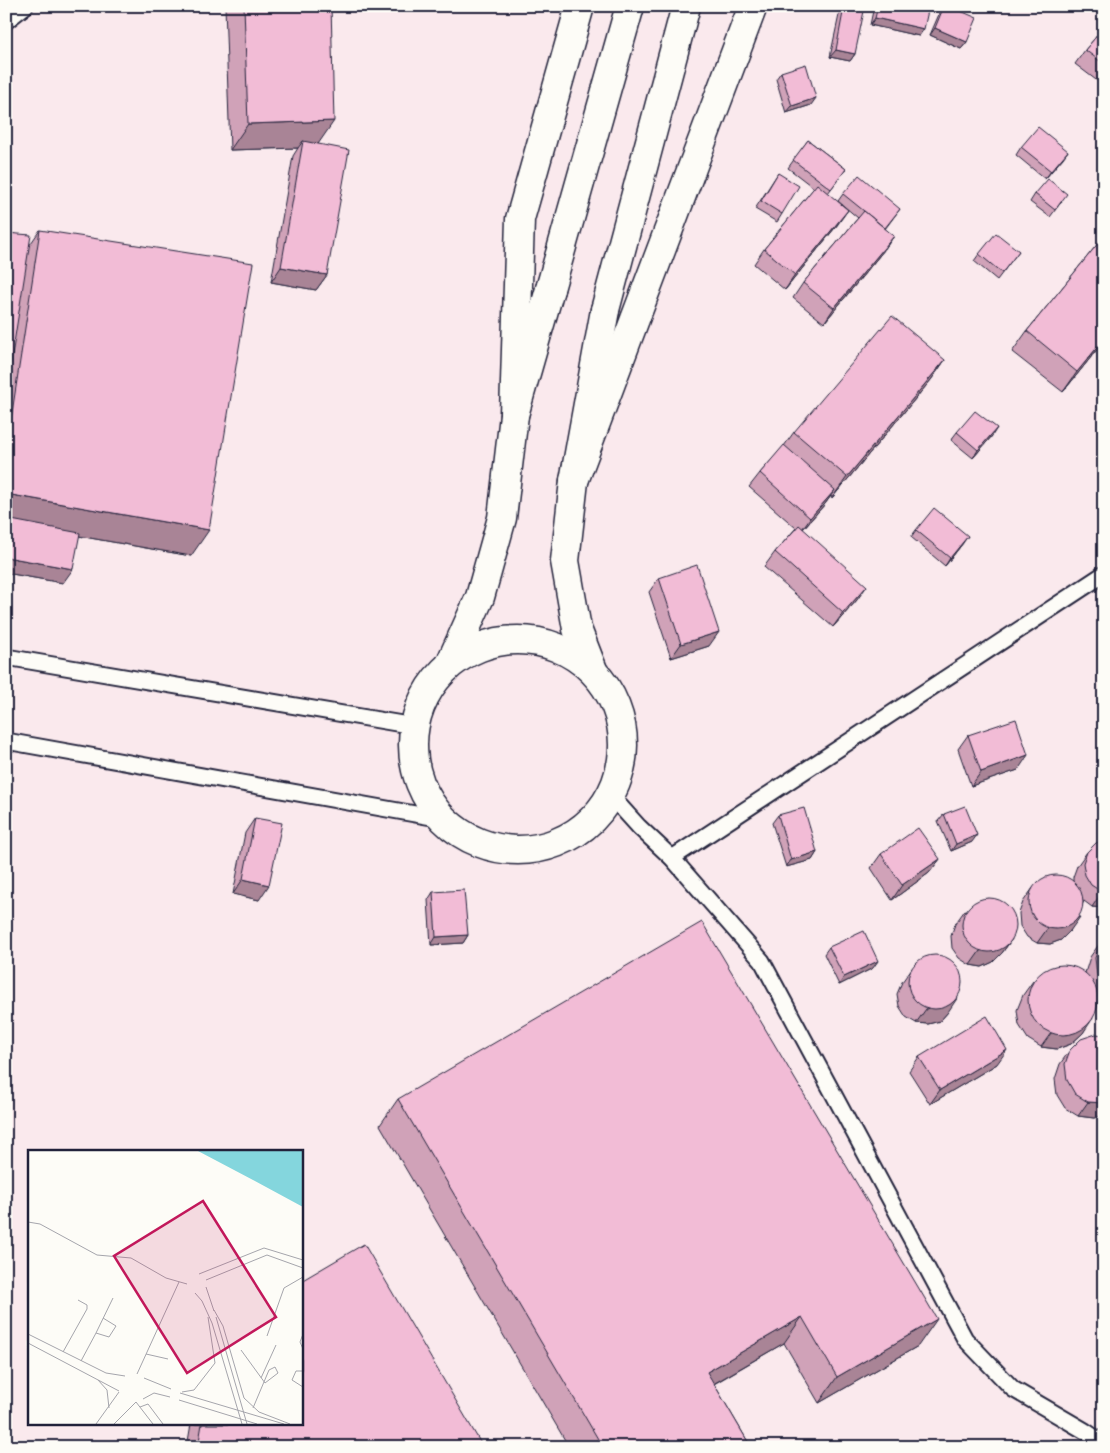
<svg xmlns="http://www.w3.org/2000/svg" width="1110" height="1453" viewBox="0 0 1110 1453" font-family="Pangolin,sans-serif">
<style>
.built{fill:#fae9ed;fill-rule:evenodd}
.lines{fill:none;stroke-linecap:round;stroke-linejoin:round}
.service-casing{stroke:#22223b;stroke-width:19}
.minor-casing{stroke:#22223b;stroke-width:31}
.tertiary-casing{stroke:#22223b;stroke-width:31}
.service{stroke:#fdfcf7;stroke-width:15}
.minor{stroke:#fdfcf7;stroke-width:28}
.tertiary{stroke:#fdfcf7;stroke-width:28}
.wall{fill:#d0a2b8;stroke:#22223b}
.shaded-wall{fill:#a98496;stroke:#22223b}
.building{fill:#f2bcd6;stroke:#22223b}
.inset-road{fill:none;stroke:#a5a5ac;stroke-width:1}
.view{fill:#c2185b;fill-opacity:0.15;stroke:#c2185b;stroke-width:2.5}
.inset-edge{fill:none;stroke:#22223b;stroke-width:2.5}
</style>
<rect width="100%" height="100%" fill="#fdfcf7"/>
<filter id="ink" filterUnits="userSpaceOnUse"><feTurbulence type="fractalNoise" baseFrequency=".02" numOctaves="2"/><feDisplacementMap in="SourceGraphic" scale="10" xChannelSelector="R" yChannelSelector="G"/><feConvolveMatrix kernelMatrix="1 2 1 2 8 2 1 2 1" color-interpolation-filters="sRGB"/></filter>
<g filter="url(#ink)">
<!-- built -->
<path class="built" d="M 6,6 L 1104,6 L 1104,1447 L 6,1447 ZM 29,1152 L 301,1152 L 301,1424 L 29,1424 Z"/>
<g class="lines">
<!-- service casing -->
<g class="service-casing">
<g id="service">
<path d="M 6,21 L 25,6"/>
<path d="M 6,657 L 414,726"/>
<path d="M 6,741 L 443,819"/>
<path d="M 611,796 L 639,827 L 672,858 L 762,961 L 965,1339 L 1013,1389 L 1085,1431 L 1104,1444"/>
<path d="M 672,858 L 1104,574"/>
</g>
</g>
<!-- minor casing -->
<g class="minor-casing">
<g id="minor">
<circle cx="518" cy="745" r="105"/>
<path d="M 450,664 L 480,597 L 502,518 L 514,415 L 550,289"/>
<path d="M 593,670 L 577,629 L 565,561 L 574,481 L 605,310"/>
</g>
</g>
<!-- tertiary casing -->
<g class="tertiary-casing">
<g id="tertiary">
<path d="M 550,289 L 630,6"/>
<path d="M 605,310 L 686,6"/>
<path d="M 514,415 L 520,219 L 580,6"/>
<path d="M 574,481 L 753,6"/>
</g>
</g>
<!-- service -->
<use href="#service" class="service"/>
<!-- minor -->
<use href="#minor" class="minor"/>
<!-- tertiary -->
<use href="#tertiary" class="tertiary"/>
</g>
<!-- wall -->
<g class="wall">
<path d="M 225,6 L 331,6 L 318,144 L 327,275 L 316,290 L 271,282 L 293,156 L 298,148 L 230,150 Z"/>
<path d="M 874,6 L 929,6 L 919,36 L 870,25 Z"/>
<path d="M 944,6 L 949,6 L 967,42 L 961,49 L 930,35 L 940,12 Z"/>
<path d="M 844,7 L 855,54 L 850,61 L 830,57 L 839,15 Z"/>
<path d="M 1104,27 L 1104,86 L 1075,64 L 1085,50 Z"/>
<path d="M 781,72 L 811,105 L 786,113 L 776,79 Z"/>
<path d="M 808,140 L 846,169 L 828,193 L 838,224 L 785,290 L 754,264 L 764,249 L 814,188 L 788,168 Z"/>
<path d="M 1021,147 L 1068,151 L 1045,179 L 1016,155 Z"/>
<path d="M 778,173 L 782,214 L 777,222 L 755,209 Z"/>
<path d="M 843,194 L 900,209 L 885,229 L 894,236 L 884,250 L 824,323 L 793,298 L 803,283 L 858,218 L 838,201 Z"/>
<path d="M 1035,194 L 1062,201 L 1050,217 L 1030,202 Z"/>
<path d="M 40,230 L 191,556 L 79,536 L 63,583 L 6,573 L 6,233 L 29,246 Z"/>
<path d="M 1104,236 L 1104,341 L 1063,392 L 1012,352 L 1027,331 Z"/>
<path d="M 1019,251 L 997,280 L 974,261 L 979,254 Z"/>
<path d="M 945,360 L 931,380 L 832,498 L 831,496 L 825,504 L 803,529 L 857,600 L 833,627 L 764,567 L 775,552 L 796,528 L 749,487 L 760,473 L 784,446 L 794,432 Z"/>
<path d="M 957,432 L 992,436 L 973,458 L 951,440 Z"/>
<path d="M 916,530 L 963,543 L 945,566 L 911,537 Z"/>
<path d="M 659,578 L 709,646 L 671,658 L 649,592 Z"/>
<path d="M 968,735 L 1018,770 L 971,786 L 958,749 Z"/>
<path d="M 944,814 L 972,842 L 951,851 L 938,821 Z"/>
<path d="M 778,815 L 817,852 L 812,860 L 786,867 L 772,823 Z"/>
<path d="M 255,818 L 259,900 L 233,894 L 245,833 Z"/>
<path d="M 1104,840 L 1104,908 L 1092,907 L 1084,901 L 1070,931 L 1061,940 L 1050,944 L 1037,943 L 1027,937 L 1020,926 L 1019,913 L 1023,902 L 1033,888 L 1073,881 L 1073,877 L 1077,866 L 1087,852 Z"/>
<path d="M 881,854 L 940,859 L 929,873 L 892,900 L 871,868 Z"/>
<path d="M 433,892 L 468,935 L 463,943 L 431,945 L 428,900 Z"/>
<path d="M 965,910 L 1012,939 L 1002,953 L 993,962 L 982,967 L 970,965 L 959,958 L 952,948 L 951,936 L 955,924 Z"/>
<path d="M 1104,939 L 1104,1006 L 1098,1003 L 1083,1033 L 1071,1044 L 1057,1049 L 1041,1047 L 1028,1039 L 1019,1025 L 1017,1010 L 1023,995 L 1033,981 L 1085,973 L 1090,957 L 1100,943 Z"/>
<path d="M 829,947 L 873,968 L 839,985 L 824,954 Z"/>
<path d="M 912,968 L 948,1012 L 940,1021 L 928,1024 L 916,1023 L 906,1017 L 899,1006 L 897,994 L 902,982 Z"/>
<path d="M 1104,1035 L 1104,1115 L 1094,1118 L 1078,1116 L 1065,1108 L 1057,1095 L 1055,1079 L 1060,1064 L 1070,1050 Z"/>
<path d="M 919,1057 L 997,1064 L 930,1104 L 909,1071 Z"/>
<path d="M 398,1099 L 918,1346 L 819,1403 L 784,1343 L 714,1384 L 751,1447 L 569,1447 L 380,1125 Z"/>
<path d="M 191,1424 L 301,1424 L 483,1447 L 187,1447 Z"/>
</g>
<!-- shaded-wall -->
<g class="shaded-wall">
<path d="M 875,18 L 924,29 L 919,36 L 870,25 Z"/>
<path d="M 935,28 L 967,42 L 961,49 L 930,35 Z"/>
<path d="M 836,50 L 855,54 L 850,61 L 830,57 Z"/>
<path d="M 816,98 L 811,105 L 786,113 L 792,106 Z"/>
<path d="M 334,121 L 316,147 L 303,141 L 298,148 L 230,150 L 248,124 Z"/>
<path d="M 1068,151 L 1063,158 L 1045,179 L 1051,171 Z"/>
<path d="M 848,210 L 838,224 L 785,290 L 795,275 Z"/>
<path d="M 894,236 L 884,250 L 824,323 L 834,308 Z"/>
<path d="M 281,267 L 327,275 L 316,290 L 271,282 Z"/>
<path d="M 1104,339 L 1104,341 L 1063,392 L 1077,372 Z"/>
<path d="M 945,360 L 931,380 L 832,498 L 847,477 Z"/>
<path d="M 997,428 L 992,436 L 973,458 L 978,450 Z"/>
<path d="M 835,490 L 825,504 L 800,532 L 810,518 Z"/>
<path d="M 6,494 L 209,530 L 191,556 L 6,523 Z"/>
<path d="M 968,536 L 963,543 L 945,566 L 950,558 Z"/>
<path d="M 6,557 L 73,569 L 63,583 L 6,573 Z"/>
<path d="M 867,586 L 857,600 L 833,627 L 843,613 Z"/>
<path d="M 719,632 L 709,646 L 671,658 L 681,644 Z"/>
<path d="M 1028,755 L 1018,770 L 971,786 L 981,772 Z"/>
<path d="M 977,835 L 972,842 L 951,851 L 956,844 Z"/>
<path d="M 817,852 L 812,860 L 786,867 L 791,860 Z"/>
<path d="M 940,859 L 929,873 L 892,900 L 902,885 Z"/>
<path d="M 243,879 L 269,885 L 259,900 L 233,894 Z"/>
<path d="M 1102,892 L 1104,892 L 1104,908 L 1092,907 Z"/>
<path d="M 1080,917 L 1070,931 L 1061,940 L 1050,944 L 1037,943 L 1047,929 Z"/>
<path d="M 468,935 L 463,943 L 431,945 L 436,937 Z"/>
<path d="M 1012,939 L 1002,953 L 993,962 L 982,967 L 970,965 L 980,951 Z"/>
<path d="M 878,961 L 873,968 L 839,985 L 844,977 Z"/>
<path d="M 958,997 L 948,1012 L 940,1021 L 928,1024 L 916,1023 L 926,1009 Z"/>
<path d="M 1093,1018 L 1083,1033 L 1071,1044 L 1057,1049 L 1041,1047 L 1051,1033 Z"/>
<path d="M 1007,1050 L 997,1064 L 930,1104 L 940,1090 Z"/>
<path d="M 1088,1102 L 1104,1103 L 1104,1115 L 1094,1118 L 1078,1116 Z"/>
<path d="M 802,1317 L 784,1343 L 689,1398 L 707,1372 Z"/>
<path d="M 937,1319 L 918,1346 L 819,1403 L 837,1377 Z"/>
</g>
<!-- building -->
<g class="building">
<path d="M 244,6 L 331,6 L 334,121 L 248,124 Z"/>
<path d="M 878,6 L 929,6 L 924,29 L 875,18 Z"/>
<path d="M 944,6 L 949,6 L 977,18 L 967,42 L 935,28 Z"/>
<path d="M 844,7 L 864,11 L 855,54 L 836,50 Z"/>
<path d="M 1104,27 L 1104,64 L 1085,50 Z"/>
<path d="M 806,64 L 816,98 L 792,106 L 781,72 Z"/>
<path d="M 1038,127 L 1068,151 L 1051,171 L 1021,147 Z"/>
<path d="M 808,140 L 846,169 L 831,189 L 793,160 Z"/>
<path d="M 303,141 L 349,150 L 327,275 L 281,267 Z"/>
<path d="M 778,173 L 799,186 L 782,214 L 761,201 Z"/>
<path d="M 859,175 L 900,209 L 885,228 L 843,194 Z"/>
<path d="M 1048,179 L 1067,194 L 1055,210 L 1035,194 Z"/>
<path d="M 817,184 L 848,210 L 795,275 L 764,249 Z"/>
<path d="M 864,211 L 894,236 L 834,308 L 803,283 Z"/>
<path d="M 40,230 L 253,263 L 209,530 L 6,494 L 6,452 Z"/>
<path d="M 6,233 L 31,235 L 6,394 Z"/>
<path d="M 996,233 L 1019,251 L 1002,273 L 979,254 Z"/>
<path d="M 1104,236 L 1104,339 L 1077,372 L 1027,331 Z"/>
<path d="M 892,316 L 945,360 L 847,477 L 794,432 Z"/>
<path d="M 975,411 L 997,428 L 978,450 L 957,432 Z"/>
<path d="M 784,445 L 835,490 L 810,518 L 760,473 Z"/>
<path d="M 934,508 L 968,536 L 950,558 L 916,530 Z"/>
<path d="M 6,519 L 80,533 L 73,569 L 6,557 Z"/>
<path d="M 799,525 L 867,586 L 843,613 L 775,552 Z"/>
<path d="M 697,565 L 719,632 L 681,644 L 659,578 Z"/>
<path d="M 1016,719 L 1028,755 L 981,772 L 968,735 Z"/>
<path d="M 965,806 L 977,835 L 956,844 L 944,814 Z"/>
<path d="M 804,808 L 817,852 L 791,860 L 778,815 Z"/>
<path d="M 255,818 L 282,823 L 269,885 L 243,879 Z"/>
<path d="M 918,828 L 940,859 L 902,885 L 881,854 Z"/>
<path d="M 1104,840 L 1104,892 L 1102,892 L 1091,885 L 1085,875 L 1083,863 L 1087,852 L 1096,843 Z"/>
<circle cx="1056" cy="902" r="27"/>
<path d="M 464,890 L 468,935 L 436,937 L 433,892 Z"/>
<circle cx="989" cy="925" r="27"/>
<path d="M 702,922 L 937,1319 L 837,1377 L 802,1317 L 707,1372 L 751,1447 L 585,1447 L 598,1439 L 398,1099 Z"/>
<path d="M 864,931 L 878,961 L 844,977 L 829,947 Z"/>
<path d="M 1104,939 L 1104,984 L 1097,974 L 1095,958 L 1100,943 Z"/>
<circle cx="935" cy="982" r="27"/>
<circle cx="1063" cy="1000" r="35"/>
<path d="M 987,1016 L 1007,1050 L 940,1090 L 919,1057 Z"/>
<path d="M 1096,1034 L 1104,1035 L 1104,1103 L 1088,1102 L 1075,1094 L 1067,1080 L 1065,1064 L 1070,1050 L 1081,1039 Z"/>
<path d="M 364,1244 L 483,1447 L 198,1447 L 202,1424 L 301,1424 L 301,1281 Z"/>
</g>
</g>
<!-- overview -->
<g transform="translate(28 1150)">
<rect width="275" height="275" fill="#fdfcf7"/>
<path d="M 170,1 L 275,1 L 275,57 L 225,30 Z" fill="#84d6dd"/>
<path class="inset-road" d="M 0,72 L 12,74 L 69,105 L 103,108 L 138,128 L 159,134M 171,124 L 236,98 L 275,110M 178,130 L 239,105 L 275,118M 178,137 L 186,161M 167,143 L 174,151 L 184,173 L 214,274M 186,160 L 195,176 L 216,248 L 231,262 L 262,274M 188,167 L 219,274M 68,183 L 85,148M 0,184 L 78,223 L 97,226M 275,184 L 272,192 L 275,199M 239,186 L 256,138 L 275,127M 0,193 L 91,241M 213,200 L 237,233M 35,202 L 59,159 L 59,155 L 50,150M 118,204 L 140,209M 53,211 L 68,183 L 81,187 L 88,176 L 75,168M 275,221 L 268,221 L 264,230 L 275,237M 109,224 L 151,132M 116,228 L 143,239M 233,228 L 248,195M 70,230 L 79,240 L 81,258M 154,242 L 166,240 L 187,213 L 180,167M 152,243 L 256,274M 115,249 L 126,243 L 142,247M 151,250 L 229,274M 108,252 L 125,274M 112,257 L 120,254 L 135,274M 225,258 L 241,220 L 247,217 L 250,223 L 237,233M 68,274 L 91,242M 86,274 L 108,252"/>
<path class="view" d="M 175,51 L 248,167 L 159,223 L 86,106 Z"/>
<rect width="275" height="275" class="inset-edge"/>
</g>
<!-- margin -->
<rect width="1110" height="1453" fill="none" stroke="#fdfcf7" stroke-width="25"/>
<rect x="12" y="12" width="1085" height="1428" fill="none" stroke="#22223b" stroke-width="2" filter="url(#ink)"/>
</svg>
